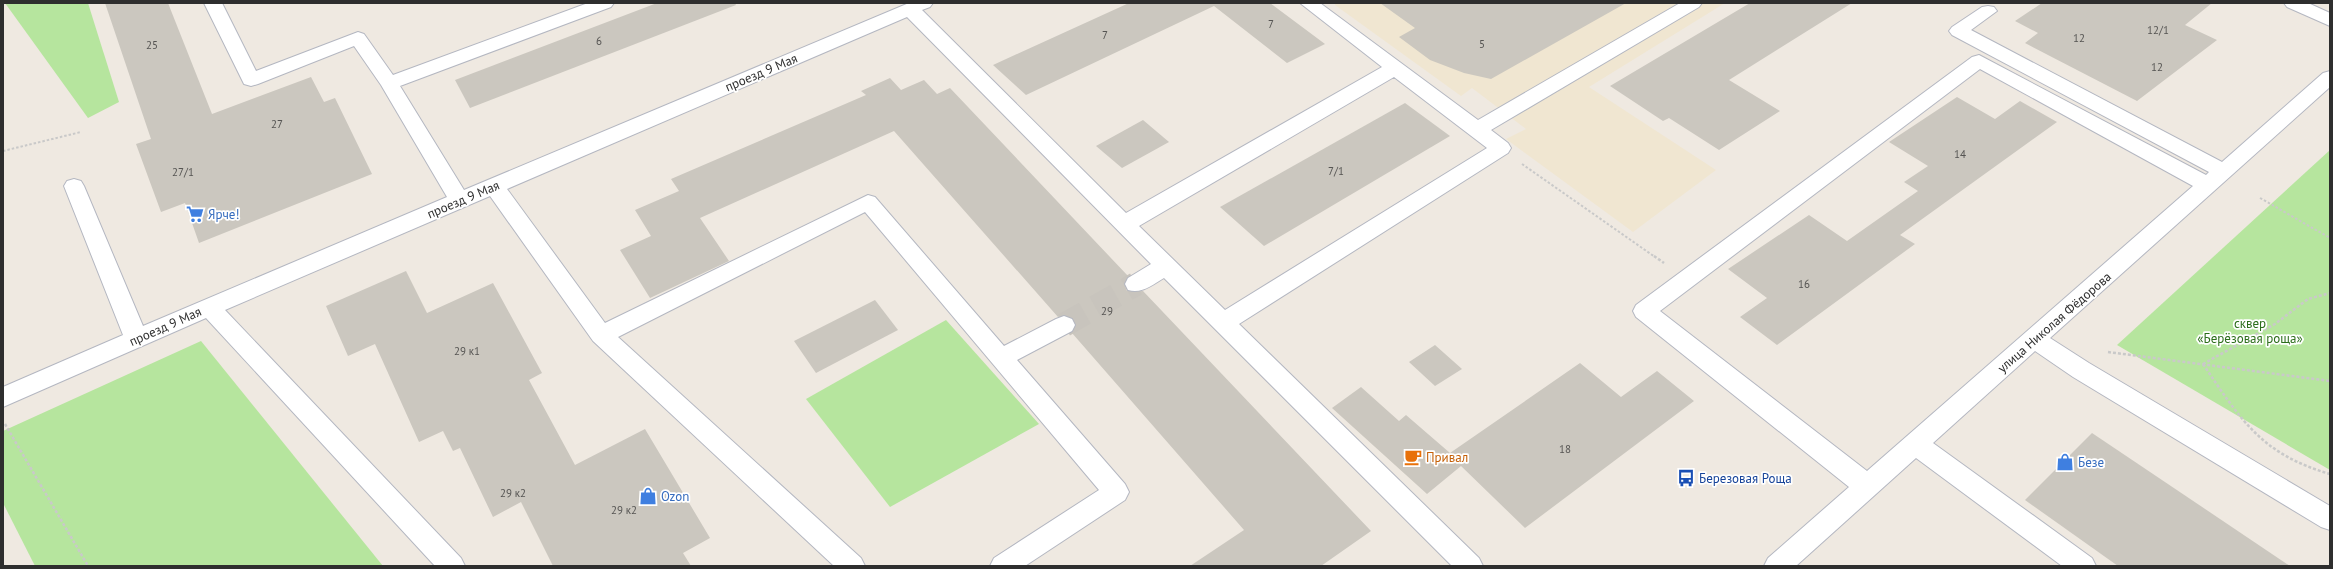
<svg xmlns="http://www.w3.org/2000/svg" width="2333" height="569" viewBox="0 0 2333 569" font-family="'PT Sans',sans-serif">
<style>
.education{fill:#f0e6d1}
.green{fill:#b6e59e}
.building{fill:#cbc7bf}
.lines{fill:none;stroke-linecap:round;stroke-linejoin:round}
.minor-tunnel{stroke:#c8c4bd;stroke-width:24;stroke-dasharray:24 12;stroke-linecap:butt}
.minor-casing{stroke:#b4b7c1;stroke-width:2}
.path-far1{stroke:#c9c9c9;stroke-width:2;stroke-dasharray:2.5 2;stroke-linecap:butt}
.path{stroke:#c9c9c9;stroke-width:2.5;stroke-dasharray:3 2;stroke-linecap:butt}
.minor{fill:#fff;fill-rule:evenodd}
.labels{text-anchor:middle;stroke-width:3.5;stroke-linejoin:round;paint-order:stroke}
.number-label{font-size:11px;fill:#555452}
.street-label{font-size:13px;fill:#2e2e2e;stroke:#fff}
.shop-label{font-size:13px;fill:#366cbe;stroke:#fff;text-anchor:start}
.park-label{font-size:13px;fill:#2c6e1b;stroke:#fff}
.food-label{font-size:13px;fill:#c56008;stroke:#fff;text-anchor:start}
.transit-label{font-size:13px;fill:#164399;stroke:#fff;text-anchor:start}
</style>
<rect width="100%" height="100%" fill="#efe9e1"/>
<!-- education -->
<path class="education" d="M 1335,3 L 1725,3 L 1589,87 L 1716,170 L 1633,232 L 1506,139 L 1526,129 L 1472,88 L 1461,96 L 1335,5 Z"/>
<!-- green -->
<g class="green">
<path d="M 5,3 L 88,3 L 119,102 L 88,118 Z"/>
<path d="M 2330,150 L 2330,470 L 2117,345 Z"/>
<path d="M 946,320 L 1039,424 L 890,507 L 806,399 Z"/>
<path d="M 201,341 L 383,566 L 35,566 L 3,503 L 3,431 Z"/>
</g>
<!-- building -->
<g class="building">
<path d="M 105,3 L 168,3 L 212,114 L 311,77 L 324,102 L 335,98 L 372,174 L 199,243 L 185,203 L 161,212 L 136,144 L 151,139 Z"/>
<path d="M 657,3 L 735,3 L 736,5 L 470,108 L 455,80 Z"/>
<path d="M 1129,3 L 1270,3 L 1325,44 L 1287,63 L 1214,6 L 1026,95 L 993,65 Z"/>
<path d="M 1380,3 L 1626,3 L 1491,79 L 1464,73 L 1430,60 L 1399,37 L 1415,28 Z"/>
<path d="M 1750,3 L 1852,3 L 1729,80 L 1780,111 L 1719,150 L 1669,118 L 1663,121 L 1610,86 Z"/>
<path d="M 2042,3 L 2212,3 L 2185,25 L 2217,40 L 2137,101 L 2025,43 L 2038,33 L 2015,21 Z"/>
<path d="M 890,78 L 901,90 L 924,80 L 937,94 L 950,88 L 1128,276 L 1124,283 L 1127,291 L 1143,291 L 1371,531 L 1321,566 L 1190,566 L 1244,530 L 1072,333 L 1076,326 L 1073,318 L 1065,315 L 1058,317 L 894,131 L 700,218 L 729,261 L 650,298 L 620,250 L 651,236 L 635,210 L 679,191 L 671,179 L 866,95 L 861,91 Z"/>
<path d="M 1957,97 L 1995,119 L 2020,101 L 2057,122 L 1900,235 L 1915,244 L 1777,345 L 1740,317 L 1767,298 L 1728,269 L 1809,215 L 1847,241 L 1918,191 L 1904,182 L 1928,166 L 1889,142 Z"/>
<path d="M 1405,103 L 1450,136 L 1264,246 L 1220,207 Z"/>
<path d="M 1143,120 L 1169,142 L 1122,168 L 1096,146 Z"/>
<path d="M 406,271 L 427,313 L 493,283 L 542,373 L 529,380 L 575,465 L 645,429 L 710,538 L 683,553 L 691,566 L 553,566 L 521,502 L 493,517 L 460,448 L 453,451 L 443,431 L 419,442 L 375,344 L 348,356 L 326,306 Z"/>
<path d="M 875,300 L 898,330 L 816,373 L 794,341 Z"/>
<path d="M 1435,345 L 1462,369 L 1435,386 L 1409,362 Z"/>
<path d="M 1580,363 L 1621,397 L 1657,371 L 1694,401 L 1525,528 L 1461,466 L 1427,494 L 1332,408 L 1361,387 L 1399,421 L 1406,415 L 1450,453 Z"/>
<path d="M 2092,433 L 2290,566 L 2118,566 L 2025,500 Z"/>
</g>
<g class="lines">
<!-- minor-tunnel -->
<path class="minor-tunnel" d="M 1064,325 L 1136,284"/>
<!-- minor casing -->
<g class="minor-casing">
<g id="minor">
<path d="M 204,3 L 222,3 L 256,71 L 358,32 L 364,34 L 393,75 L 588,3 L 614,3 L 611,7 L 400,86 L 464,190 L 909,3 L 933,3 L 930,7 L 922,10 L 1126,213 L 1382,67 L 1300,3 L 1320,3 L 1478,120 L 1680,3 L 1702,3 L 1699,7 L 1491,130 L 1508,143 L 1511,148 L 1508,153 L 1239,324 L 1479,558 L 1483,566 L 1452,566 L 1164,278 C 1152,285 1142,294 1128,290 L 1125,284 L 1128,278 L 1151,264 L 907,17 L 507,189 L 605,323 L 868,195 L 875,197 L 1004,346 L 1056,319 L 1064,316 L 1072,319 L 1075,325 L 1072,331 L 1017,360 L 1125,484 L 1129,492 L 1125,500 L 1025,566 L 990,566 L 994,558 L 1099,490 L 865,212 L 618,337 L 861,558 L 865,566 L 834,566 L 593,341 L 490,196 L 225,310 L 461,558 L 465,566 L 435,566 L 206,318 L 3,407 L 3,387 L 123,335 L 64,186 L 67,181 L 74,179 L 81,181 L 84,186 L 143,326 L 447,197 L 381,85 L 354,46 L 258,84 L 251,86 L 244,84 ZM 1394,77 L 1487,148 L 1225,310 L 1139,226 Z"/>
<path d="M 2284,3 L 2308,3 L 2330,13 L 2330,26 L 2287,7 Z"/>
<path d="M 1988,6 L 1994,7 L 1997,11 L 1971,30 L 2222,162 L 2323,73 L 2330,71 L 2330,87 L 2050,338 L 2089,363 L 2330,506 L 2330,530 L 2321,527 L 2073,377 L 2035,351 L 1933,443 L 2092,558 L 2096,566 L 2062,566 L 1916,458 L 1796,566 L 1764,566 L 1768,558 L 1849,487 L 1636,317 L 1633,311 L 1636,305 L 1972,57 L 1979,55 L 2206,175 L 2209,172 L 1952,35 L 1949,31 L 1952,27 L 1982,7 ZM 1980,69 L 2193,186 L 1867,471 L 1660,311 Z"/>
</g>
</g>
<!-- path-far1 -->
<g class="path-far1">
<path d="M 3,151 L 81,132"/>
<path d="M 1522,164 L 1655,257"/>
<path d="M 2260,198 L 2330,238"/>
</g>
<!-- path -->
<g class="path">
<path d="M 1654,256 L 1664,263"/>
<path d="M 2108,352 L 2330,381"/>
<path d="M 2203,364 C 2241,420 2261,454 2330,474"/>
<path d="M 2203,364 L 2275,324 L 2308,299 L 2330,293"/>
<path d="M 5,424 L 88,566"/>
</g>
<!-- minor -->
<use href="#minor" class="minor"/>
</g>
<!-- icons -->
<defs>
<g id="supermarket-bare" transform="scale(1.38)"><path d="M-6-5.5h2.5l.6 2H6L4.5 2H-2.5L-4.4-4H-6ZM-1.5 3.2a1.3 1.3 0 1 0 .1 0ZM3 3.2a1.3 1.3 0 1 0 .1 0Z" fill="#3f7fe0" stroke="#fff" stroke-width="2.5" paint-order="stroke"/></g>
<g id="cafe-bare" transform="scale(1.38)"><path d="M-5.5-4.5H6V0H3Q3 3.5 0 3.5H-2.5Q-5.5 3.5-5.5 0ZM3-3.2v2h1.7v-2ZM-6 4.5H4V6H-6Z" fill="#e8710a" stroke="#fff" stroke-width="2.5" paint-order="stroke"/></g>
<g id="shop-bare" transform="scale(1.38)"><path d="M-5-2.5h2.3a2.7 3.5 0 0 1 5.4 0H5L5.5 6h-11ZM-1.5-2.5h3a1.5 2.3 0 0 0-3 0Z" fill="#3f7fe0" stroke="#fff" stroke-width="2.5" paint-order="stroke"/></g>
<g id="bus-bare" transform="scale(1.38)"><path d="M-5-6H5V4H4V6H2V4H-2V6H-4V4H-5ZM-3.5-4V0h7V-4ZM-3.5 1.2v1.5H-2V1.2ZM2 1.2v1.5H3.5V1.2Z" fill="#1a4fb4" stroke="#fff" stroke-width="2.5" paint-order="stroke"/></g>
</defs>
<g fill-rule="evenodd">
<use href="#supermarket-bare" x="195" y="214"/>
<use href="#cafe-bare" x="1413" y="457"/>
<use href="#shop-bare" x="2065" y="462"/>
<use href="#bus-bare" x="1686" y="478"/>
<use href="#shop-bare" x="648" y="496"/>
</g>
<g class="labels">
<!-- number labels -->
<g class="number-label">
<text x="1271" y="28">7</text>
<text x="2158" y="34">12/1</text>
<text x="1105" y="39">7</text>
<text x="2079" y="42">12</text>
<text x="599" y="45">6</text>
<text x="1482" y="48">5</text>
<text x="152" y="49">25</text>
<text x="2157" y="71">12</text>
<text x="277" y="128">27</text>
<text x="1960" y="158">14</text>
<text x="1336" y="175">7/1</text>
<text x="183" y="176">27/1</text>
<text x="1804" y="288">16</text>
<text x="1107" y="315">29</text>
<text x="467" y="355">29 к1</text>
<text x="1565" y="453">18</text>
<text x="513" y="497">29 к2</text>
<text x="624" y="514">29 к2</text>
</g>
<!-- street labels -->
<g class="street-label">
<text transform="translate(761 72) rotate(-23)" y="5">проезд 9 Мая</text>
<text transform="translate(463 199) rotate(-23)" y="5">проезд 9 Мая</text>
<text transform="translate(2054 322) rotate(-41)" y="5">улица Николая Фёдорова</text>
<text transform="translate(165 326) rotate(-24)" y="5">проезд 9 Мая</text>
</g>
<!-- shop labels -->
<g class="shop-label">
<text x="208" y="219">Ярче!</text>
<text x="2078" y="467">Безе</text>
<text x="661" y="501">Ozon</text>
</g>
<!-- park labels -->
<g class="park-label">
<text x="2250" y="328">сквер<tspan x="2250" dy="15">«Берёзовая роща»</tspan></text>
</g>
<!-- food labels -->
<g class="food-label">
<text x="1426" y="462">Привал</text>
</g>
<!-- transit labels -->
<g class="transit-label">
<text x="1699" y="483">Березовая Роща</text>
</g>
</g>
<!-- border -->
<rect width="2333" height="569" fill="none" stroke="#2e2e2e" stroke-width="8"/>
</svg>
